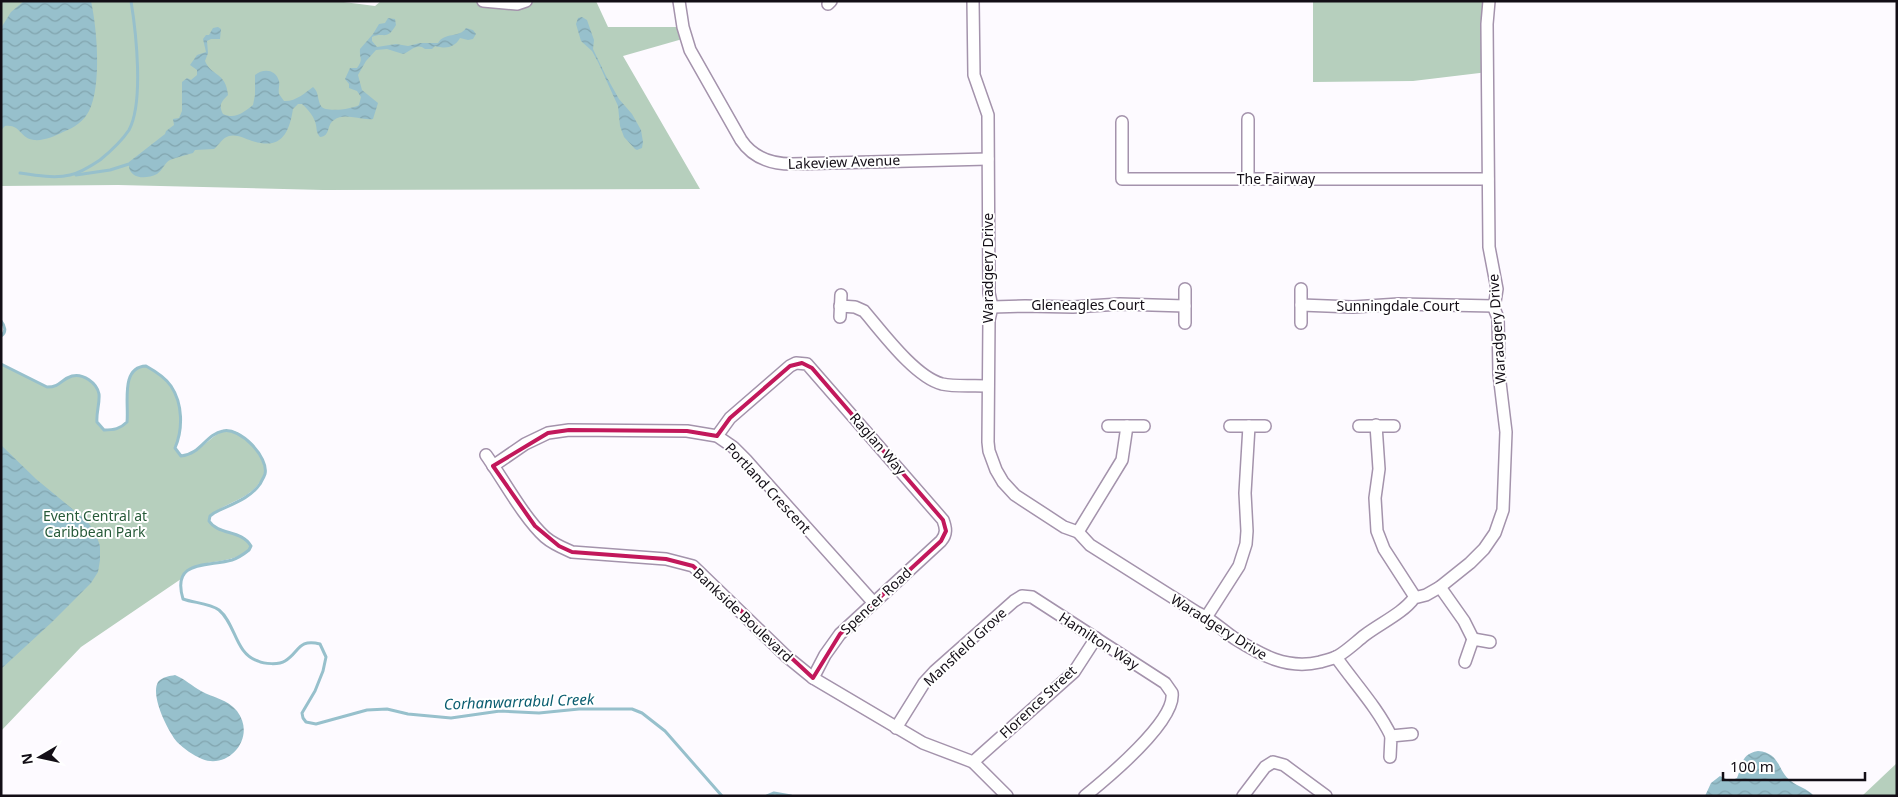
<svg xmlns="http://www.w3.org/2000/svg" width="1898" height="797" viewBox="0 0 1898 797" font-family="'Noto Sans',sans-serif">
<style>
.green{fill:#b6cfbd}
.water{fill:url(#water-waves)}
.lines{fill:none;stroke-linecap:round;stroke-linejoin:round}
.stream{stroke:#97c0cc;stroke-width:3}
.street-casing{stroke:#a493ac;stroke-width:14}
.street{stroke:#fff;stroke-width:11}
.marked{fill:none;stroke:#c2185b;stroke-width:4;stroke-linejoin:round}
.labels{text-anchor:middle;stroke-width:4;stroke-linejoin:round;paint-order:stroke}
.street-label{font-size:14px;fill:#130e16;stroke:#fff}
.park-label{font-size:14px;fill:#275a39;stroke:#fff}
.water-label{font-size:15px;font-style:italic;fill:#0a5d70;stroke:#fff}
</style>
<defs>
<pattern id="water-waves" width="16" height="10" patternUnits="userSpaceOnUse" patternTransform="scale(1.25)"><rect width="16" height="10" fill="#97c0cc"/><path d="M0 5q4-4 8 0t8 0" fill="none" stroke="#81a4ae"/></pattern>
</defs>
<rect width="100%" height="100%" fill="#fdfaff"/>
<!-- green -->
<g class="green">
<path d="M 1,1 L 336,1 L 375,6 L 381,1 L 596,1 L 608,27 L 683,27 L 686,38 L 623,56 L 700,189 L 323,190 L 118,185 L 1,186 Z"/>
<path d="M 1313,1 L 1489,1 L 1488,72 L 1413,81 L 1313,82 Z"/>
<path d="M 1,364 L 47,387 C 63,387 69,370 86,378 C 91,380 97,387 98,392 C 102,404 87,431 110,430 C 117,430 122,427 127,422 C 129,404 120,367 146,366 C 155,371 165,377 171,386 C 183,404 183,429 175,448 L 181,456 C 210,454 219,409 250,443 C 258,452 265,462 265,474 C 250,502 231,498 210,516 L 209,521 C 219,536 240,528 251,546 L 249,550 C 226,568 197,555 181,579 L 81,647 L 1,731 Z"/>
<path d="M 1897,763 L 1897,796 L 1862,796 Z"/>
</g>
<!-- water -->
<g class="water">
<path d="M 24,1 L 91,1 C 97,28 102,86 89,111 C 84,121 74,128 63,132 C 55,136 44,141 34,140 C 20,139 21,124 5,126 L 1,130 L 1,28 L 11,12 Z"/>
<path d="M 582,17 L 587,20 L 594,40 L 593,49 L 606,76 L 619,99 L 632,114 L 641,130 L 643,142 L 642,148 L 637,150 L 635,149 L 624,137 L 620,126 L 618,106 L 598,62 L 592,51 L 581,41 L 576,24 L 578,18 Z"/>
<path d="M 388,18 L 395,19 L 396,25 C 386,42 384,31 372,37 L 372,41 L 377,47 L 396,44 L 408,46 L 420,43 L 438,43 C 444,32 460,38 466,28 L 473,30 L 476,34 L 473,39 L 468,40 L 460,38 C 454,48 446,49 435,46 L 432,49 L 425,49 C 417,42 411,51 403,54 L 387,49 L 376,50 L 366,61 L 358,75 L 362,90 L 378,103 L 373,119 C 361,121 345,112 334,120 C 326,125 331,136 320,137 C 316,132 317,130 316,125 C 315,118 308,109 302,104 L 298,104 L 293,109 C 289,135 280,150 252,141 C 244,138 236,134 229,136 C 222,138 219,145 214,149 L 195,150 L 193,153 C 186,155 177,157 170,160 C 165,162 163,170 157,174 C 145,180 127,179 129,162 L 165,134 L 166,131 L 174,125 L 173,119 L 179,118 L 182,111 L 182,82 L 187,78 L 191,80 L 197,75 L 197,70 L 190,65 L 197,55 L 206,52 L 203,39 L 206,35 L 209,35 L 213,28 L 218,27 L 221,29 L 220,39 L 211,39 L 207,41 L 208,53 L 205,61 C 211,76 226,72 228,95 C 222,101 218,105 223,114 C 235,120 244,112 253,105 L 255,95 L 255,75 C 263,68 276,69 279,81 C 280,85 278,89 279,94 L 284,101 C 295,102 305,93 313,87 C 319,92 317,99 321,106 C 325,113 353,109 359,105 L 361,97 L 357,91 L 349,88 L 349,84 L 345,79 L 350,68 L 357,68 C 364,58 359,59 360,49 L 373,34 L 379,24 L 385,23 Z"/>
<path d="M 1,445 L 36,479 L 87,521 L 96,534 L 100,546 L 100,560 L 98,572 L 91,583 L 51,623 L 1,669 Z"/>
<path d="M 175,675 C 185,679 192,686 201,691 C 214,698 227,699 237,711 C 257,737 229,770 202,759 C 193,755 184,749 177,742 C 168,731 150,696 158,682 C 162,677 170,676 175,675 Z"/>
<path d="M 1758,751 C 1781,753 1777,771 1791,781 C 1798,787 1807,788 1814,796 L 1705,796 L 1711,783 L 1720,776 L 1730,781 L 1737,778 C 1743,763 1741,754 1758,751 Z"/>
</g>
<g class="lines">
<!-- stream -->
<g class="stream">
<path d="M 20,173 C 36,175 54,179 70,175 C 80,173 91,166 100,160 C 111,151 121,142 129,130 C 144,102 136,32 131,1"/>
<path d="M 76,175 L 110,170 L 129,164"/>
<path d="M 1,321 C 5,326 7,332 1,336"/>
<path d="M 1,364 L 47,387 C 61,387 61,379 72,376 C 83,373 97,383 99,394 C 100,403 96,413 97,422 L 104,430 C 114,430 120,429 127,422 C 129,404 120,367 146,366 C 155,371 165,377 171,386 C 183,404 183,429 175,448 L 181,456 C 201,454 206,434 223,431 C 240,427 269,457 265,474 C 264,477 261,482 260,484 C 250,499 229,505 214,513 L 210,516 L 209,521 C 219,536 241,529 251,546 L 249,550 C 244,554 238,558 232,560 C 208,567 171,559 183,599 C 194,603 209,603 219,610 C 236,624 235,654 258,661 C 264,664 279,665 285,661 C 299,653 298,638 320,644 L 326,657 L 323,671 L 315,691 L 302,713 L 303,718 L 306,722 L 316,724 L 367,710 L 387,709 L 408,714 L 451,718 L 500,711 L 539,713 L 579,709 L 632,709 L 642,713 L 665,731 L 722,796"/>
<path d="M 767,796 L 774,793 L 791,796"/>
</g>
<!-- street casing -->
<g class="street-casing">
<g id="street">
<path d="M 483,1 L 517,4 L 526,1"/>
<path d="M 679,1 L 683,27 L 690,50 L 741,140 C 753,158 771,164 792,164 L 988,159"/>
<path d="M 973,1 L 974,75 L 988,115 L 989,293 L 992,307 L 989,320 L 988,442 L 989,451 L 996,470 L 1003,482 L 1015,495 L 1064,527 L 1078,532 L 1090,545 L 1196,612 C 1210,618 1221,629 1234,638 C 1261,655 1287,670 1320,662 C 1326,660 1333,659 1338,656 C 1348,650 1356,642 1365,635 C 1381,623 1403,613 1414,598 L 1426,595 L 1440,587 L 1470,563 L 1484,549 L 1495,533 L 1503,510 L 1506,432 L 1499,374 L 1498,318 L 1494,308 L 1497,289 L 1489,247 L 1487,24 L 1489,1"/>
<path d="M 828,4 L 831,1"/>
<path d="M 1122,122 L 1122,179 L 1488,179"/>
<path d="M 1248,178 L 1248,119"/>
<path d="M 1185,289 L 1185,323"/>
<path d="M 1301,289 L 1301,323"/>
<path d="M 1301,305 L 1353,307 L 1399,304 L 1494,306"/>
<path d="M 840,306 L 855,307 L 864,311 C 882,332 915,377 942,384 C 956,387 973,385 988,386"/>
<path d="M 992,307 L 1025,306 L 1073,307 L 1120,304 L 1185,306"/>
<path d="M 840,317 L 841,295"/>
<path d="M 1376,425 L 1379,469 L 1375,498 L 1377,531 L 1384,549 L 1415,597"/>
<path d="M 1108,426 L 1144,426"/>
<path d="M 1230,426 L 1265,426"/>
<path d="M 1359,426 L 1394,426"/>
<path d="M 717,436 L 730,418 L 790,366 L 796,363 L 807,364 L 943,520 C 946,528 947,534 941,541 L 840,634 L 825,655 L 813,678"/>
<path d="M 486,455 C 503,479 524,518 545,537 C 553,544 563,548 572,552 L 666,559 L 693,566 L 786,656 L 813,678 L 923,743 L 973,762 L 1007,796"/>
<path d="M 493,466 L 525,444 L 548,433 L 569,430 L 687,431 L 717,436 L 733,447 L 746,460 L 873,602"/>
<path d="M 1078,532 L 1122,460 L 1127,426"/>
<path d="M 1440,587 L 1464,621 L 1473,639"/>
<path d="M 1207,616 L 1239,566 L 1246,544 L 1247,531 L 1245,493 L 1249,426"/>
<path d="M 1336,657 C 1355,684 1377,707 1391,736"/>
<path d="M 1465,662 L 1473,639 L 1490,642"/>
<path d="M 896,728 L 924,683 L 935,671 L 1014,601 L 1022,596 L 1032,597 L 1165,683 L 1172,693 C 1176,721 1106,779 1085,796"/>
<path d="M 1390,757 L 1391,736 L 1412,734"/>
<path d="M 973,762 L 1074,672 L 1096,638"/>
<path d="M 1243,796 L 1265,767 L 1273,762 L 1284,765 L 1326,796"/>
</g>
</g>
<!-- street -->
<use href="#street" class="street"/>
</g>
<!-- marked area -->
<path class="marked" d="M 802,363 L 812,368 L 943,520 L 946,531 L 941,541 L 840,634 L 813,678 L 693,566 L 666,559 L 572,552 L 559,546 L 535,526 L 493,466 L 548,433 L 569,430 L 687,431 L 717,436 L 730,418 L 790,366 Z"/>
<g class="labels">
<!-- street labels -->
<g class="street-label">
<text transform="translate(844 162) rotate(-2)" y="5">Lakeview Avenue</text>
<text x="1276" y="184">The Fairway</text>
<text transform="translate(988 268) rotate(-90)" y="5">Waradgery Drive</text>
<text x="1088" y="310">Gleneagles Court</text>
<text x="1398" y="311">Sunningdale Court</text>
<text transform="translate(1497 329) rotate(-94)" y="5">Waradgery Drive</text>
<text transform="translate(878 444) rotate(49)" y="5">Raglan Way</text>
<text transform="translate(768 488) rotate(47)" y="5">Portland Crescent</text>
<text transform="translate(876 601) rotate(-43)" y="5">Spencer Road</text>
<text transform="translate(743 615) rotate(43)" y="5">Bankside Boulevard</text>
<text transform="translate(1219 627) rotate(32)" y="5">Waradgery Drive</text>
<text transform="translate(1099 641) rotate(33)" y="5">Hamilton Way</text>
<text transform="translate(965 647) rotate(-43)" y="5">Mansfield Grove</text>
<text transform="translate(1038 702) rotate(-43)" y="5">Florence Street</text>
</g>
<!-- park labels -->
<g class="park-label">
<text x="95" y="521">Event Central at<tspan x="95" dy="16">Caribbean Park</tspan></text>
</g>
<!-- water labels -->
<g class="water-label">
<text transform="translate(519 702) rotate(-2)" y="5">Corhanwarrabul Creek</text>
</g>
</g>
<!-- border -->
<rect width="1898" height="797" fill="none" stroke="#130e16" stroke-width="5"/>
<!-- north arrow -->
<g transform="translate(40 757) rotate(261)" stroke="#ffffff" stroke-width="4" paint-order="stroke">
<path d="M0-4L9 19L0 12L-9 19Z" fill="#130e16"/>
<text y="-8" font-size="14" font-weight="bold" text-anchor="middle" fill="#130e16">N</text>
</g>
<!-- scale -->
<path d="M1723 772v8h142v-8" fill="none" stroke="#130e16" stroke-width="2.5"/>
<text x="1730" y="772" font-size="15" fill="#130e16" stroke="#ffffff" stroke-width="4" paint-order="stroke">100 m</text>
</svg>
